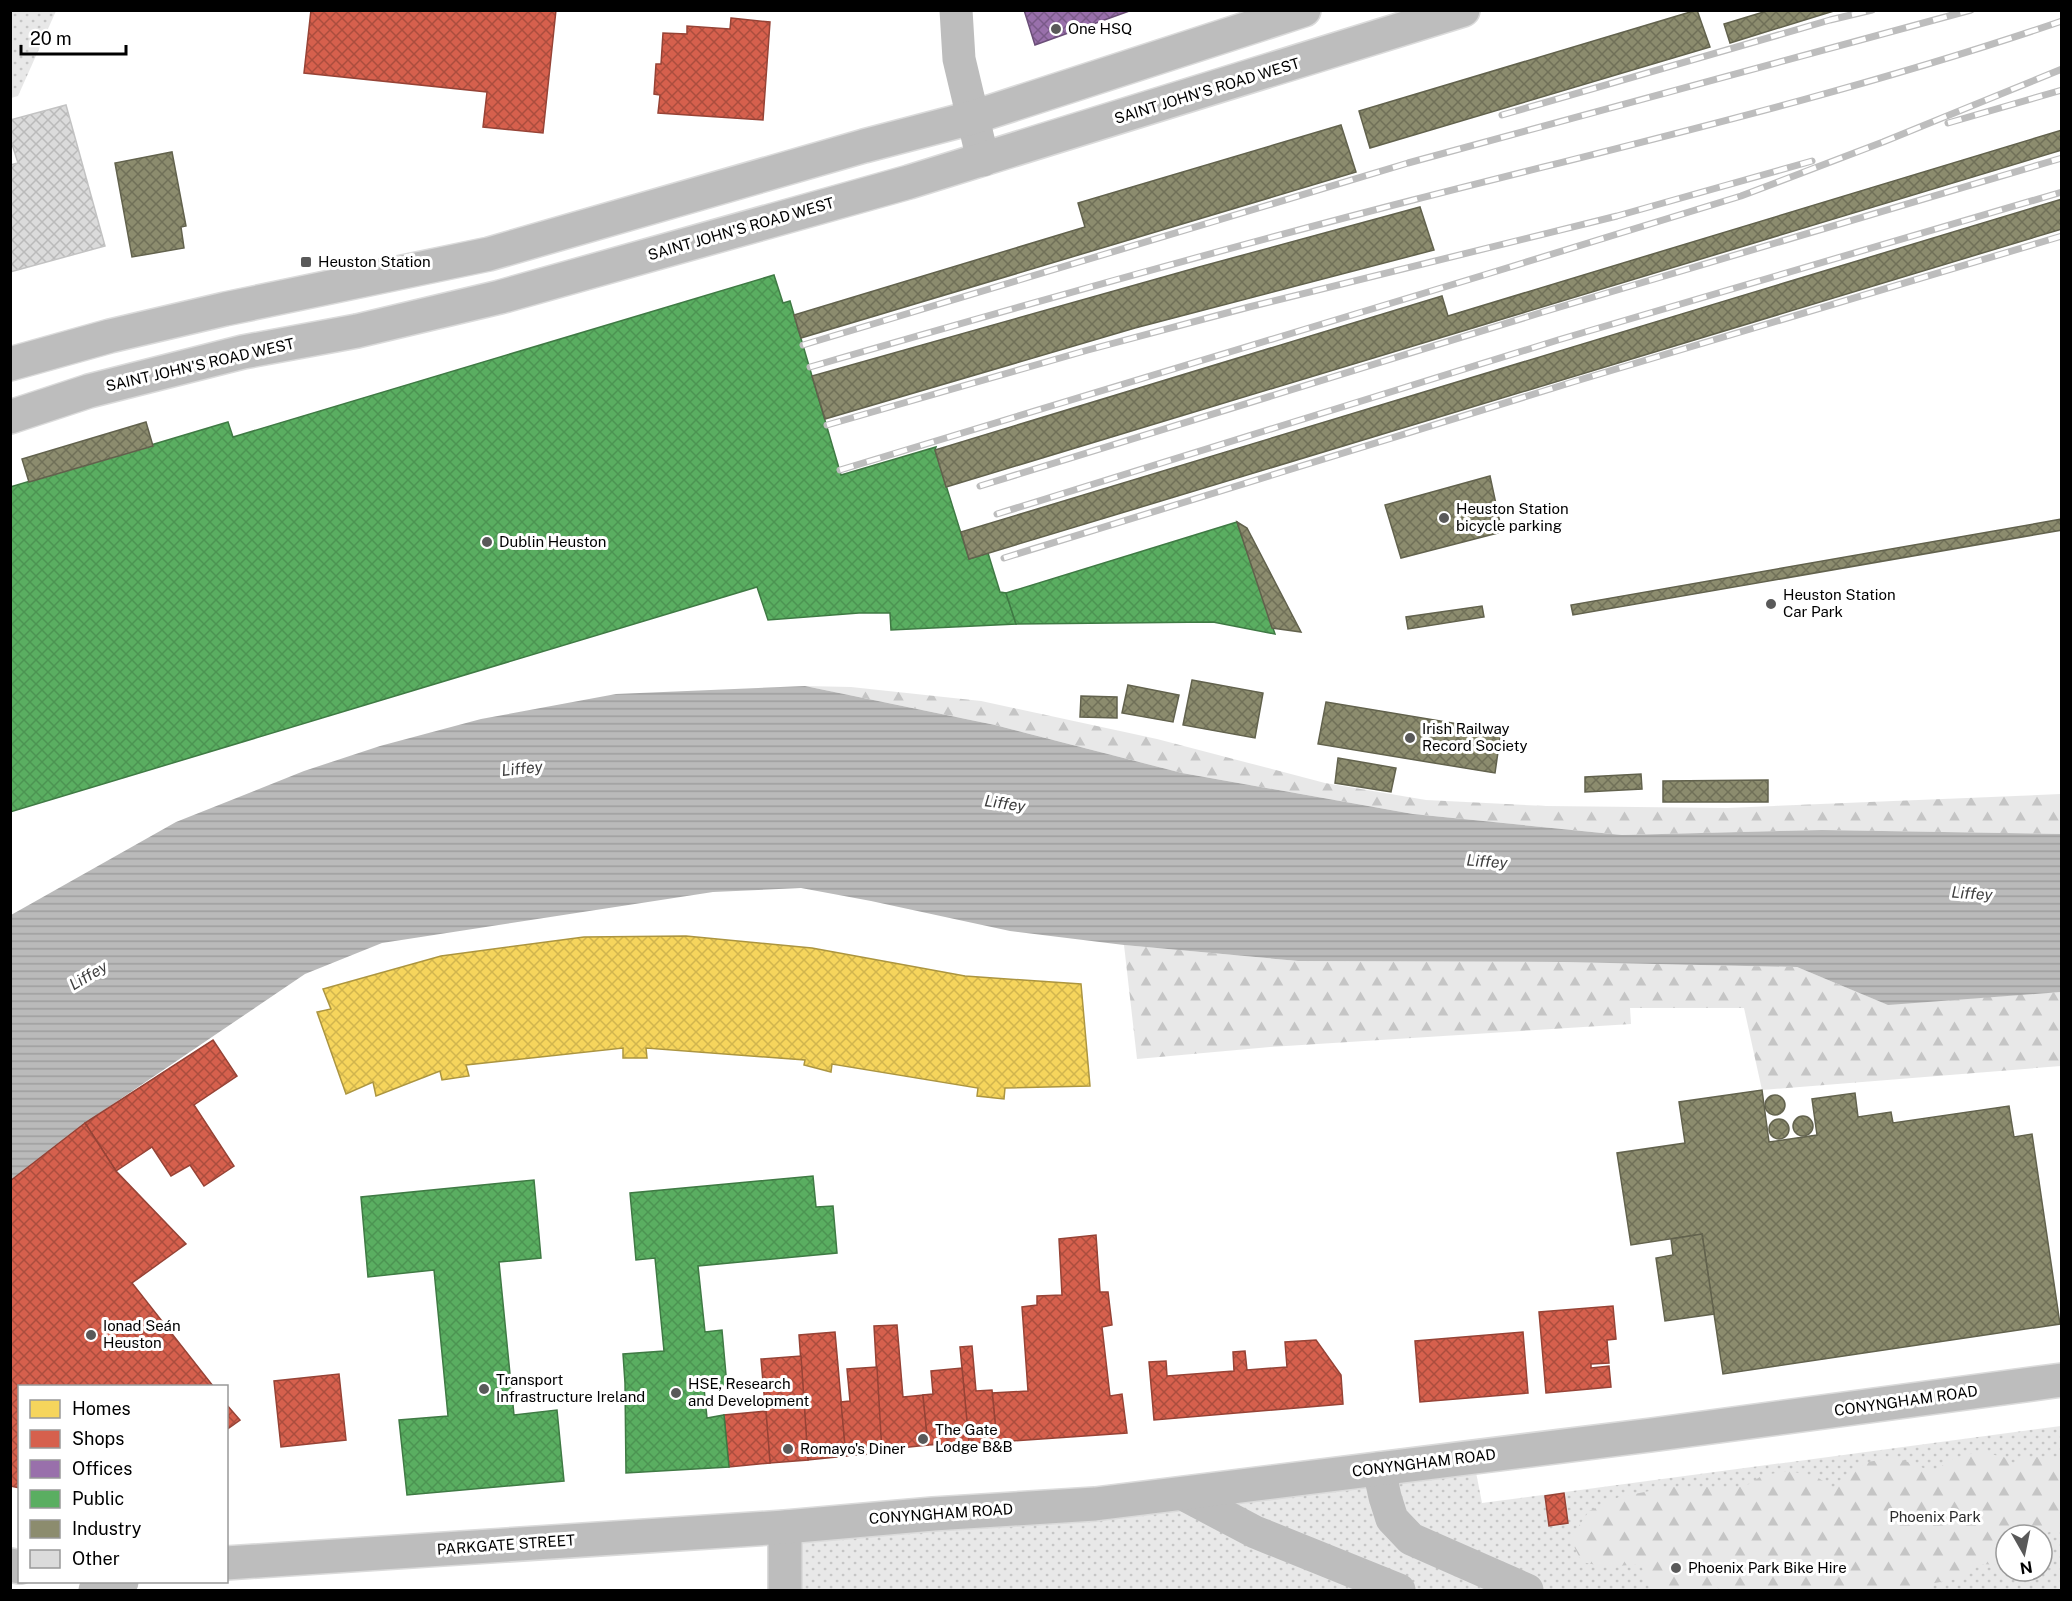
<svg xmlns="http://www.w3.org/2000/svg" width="2072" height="1601" viewBox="0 0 2072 1601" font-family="'Public Sans',sans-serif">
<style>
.grass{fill:url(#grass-dots);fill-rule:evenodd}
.forest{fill:url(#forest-firs)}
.water{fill:url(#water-rules)}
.homes{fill:url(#homes-cross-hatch);stroke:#ac9540;stroke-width:1.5}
.shops{fill:url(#shops-cross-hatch);stroke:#964336;stroke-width:1.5}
.offices{fill:url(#offices-cross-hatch);stroke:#6b4e78;stroke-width:1.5}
.public{fill:url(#public-cross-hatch);stroke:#3f7a44;stroke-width:1.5}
.industry{fill:url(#industry-cross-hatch);stroke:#62624d;stroke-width:1.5}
.building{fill:url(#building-cross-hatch);stroke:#c3c3c3;stroke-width:1.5}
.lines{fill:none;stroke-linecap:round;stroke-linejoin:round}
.major-casing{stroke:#dbdbdb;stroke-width:36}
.minor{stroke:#bdbdbd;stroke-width:33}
.major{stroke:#bdbdbd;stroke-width:33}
.rail-casing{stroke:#bdbdbd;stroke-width:7}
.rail{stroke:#fff;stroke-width:4.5;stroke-dasharray:14;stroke-linecap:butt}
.poi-dot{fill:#595959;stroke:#fff;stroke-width:2}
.labels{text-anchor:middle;stroke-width:6;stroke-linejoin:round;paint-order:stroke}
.poi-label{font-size:15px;fill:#000;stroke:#fff;text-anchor:start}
.street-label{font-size:15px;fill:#000;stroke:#fff}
.park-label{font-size:15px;fill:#2c2c2c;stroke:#fff}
.water-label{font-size:16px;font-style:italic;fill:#3d3d3d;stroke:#fff}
</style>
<defs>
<pattern id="grass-dots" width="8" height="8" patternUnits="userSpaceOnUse" patternTransform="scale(1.5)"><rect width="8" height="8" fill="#e8e8e8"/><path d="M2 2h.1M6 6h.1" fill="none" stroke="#c5c5c5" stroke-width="1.8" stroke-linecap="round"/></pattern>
<pattern id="forest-firs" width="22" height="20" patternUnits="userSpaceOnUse" patternTransform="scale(1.5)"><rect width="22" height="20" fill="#e8e8e8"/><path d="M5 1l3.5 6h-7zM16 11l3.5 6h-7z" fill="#c5c5c5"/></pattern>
<pattern id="water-rules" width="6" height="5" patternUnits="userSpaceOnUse" patternTransform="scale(1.5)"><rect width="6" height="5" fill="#bababa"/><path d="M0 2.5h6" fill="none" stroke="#9e9e9e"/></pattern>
<pattern id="homes-cross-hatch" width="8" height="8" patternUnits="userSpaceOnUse" patternTransform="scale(1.5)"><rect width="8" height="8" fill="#f6d55c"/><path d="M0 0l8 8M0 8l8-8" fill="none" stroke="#d1b54e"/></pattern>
<pattern id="shops-cross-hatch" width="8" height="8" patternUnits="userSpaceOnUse" patternTransform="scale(1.5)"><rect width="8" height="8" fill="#d6604d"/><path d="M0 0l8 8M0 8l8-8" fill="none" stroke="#ab4d3e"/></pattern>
<pattern id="offices-cross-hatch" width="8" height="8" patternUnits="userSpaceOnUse" patternTransform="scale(1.5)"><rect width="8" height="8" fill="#9970ab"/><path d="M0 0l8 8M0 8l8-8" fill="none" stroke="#7a5a89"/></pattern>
<pattern id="public-cross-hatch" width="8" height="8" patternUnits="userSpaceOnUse" patternTransform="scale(1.5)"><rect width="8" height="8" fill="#5aae61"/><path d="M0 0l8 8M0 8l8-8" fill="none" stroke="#4c9452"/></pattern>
<pattern id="industry-cross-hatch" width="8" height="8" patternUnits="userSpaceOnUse" patternTransform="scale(1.5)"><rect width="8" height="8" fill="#8c8c6e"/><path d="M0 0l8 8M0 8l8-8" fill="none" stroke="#707058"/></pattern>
<pattern id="building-cross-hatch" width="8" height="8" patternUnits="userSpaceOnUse" patternTransform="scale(1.5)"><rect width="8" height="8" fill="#dbdbdb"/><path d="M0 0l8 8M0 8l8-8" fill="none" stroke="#bababa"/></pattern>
</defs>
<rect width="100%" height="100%" fill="#fff"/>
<!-- grass -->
<g class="grass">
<path d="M 10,11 L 56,11 L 18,96 L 11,98 Z"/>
<path d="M 2061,1426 L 2061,1590 L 785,1590 L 785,1527 L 1473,1457 L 1482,1503 ZM 2006,1535 L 2042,1535 L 2042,1571 L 2006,1571 Z"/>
</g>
<!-- forest -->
<g class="forest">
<path d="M 805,686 L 851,687 L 981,701 L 1157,739 L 1325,783 L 1426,800 L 1546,806 L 1727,808 L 2061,794 L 2061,834 L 1822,830 L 1622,835 L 1413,814 L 1182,773 L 995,725 Z"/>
<path d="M 1124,945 L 1298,961 L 1564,962 L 1797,967 L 1886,1004 L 2061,992 L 2061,1066 L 1762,1090 L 1744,1008 L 1630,1008 L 1631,1024 L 1270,1047 L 1137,1059 Z"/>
<path d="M 1981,1452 L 2004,1457 L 2013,1463 C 2028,1456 2045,1456 2061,1457 L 2061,1528 L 2041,1535 L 2006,1535 L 2006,1562 L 2002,1565 L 1980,1564 L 1963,1578 L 1929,1584 L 1924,1590 L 1721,1590 L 1717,1587 L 1712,1590 L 1657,1590 L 1648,1586 L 1641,1564 L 1606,1567 L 1582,1562 L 1570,1539 L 1589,1511 L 1619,1497 L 1670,1487 L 1744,1487 L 1763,1475 L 1790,1471 L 1817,1477 L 1835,1489 L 1844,1476 L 1868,1462 L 1895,1457 L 1936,1473 C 1945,1458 1965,1455 1981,1452 Z"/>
</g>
<!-- water -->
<path class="water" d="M 805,686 L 995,725 L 1182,773 L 1413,814 L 1622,835 L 1822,830 L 2061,834 L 2061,992 L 1888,1005 L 1797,967 L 1564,962 L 1298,961 L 1124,945 L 1010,931 L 871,901 L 801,888 L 713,892 L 382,943 L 305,974 L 85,1123 L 11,1181 L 11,915 L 176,822 L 304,771 L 380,746 L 481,719 L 616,694 Z"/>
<!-- homes -->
<path class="homes" d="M 686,936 L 812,948 L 965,976 L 1081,984 L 1090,1086 L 1005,1088 L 1004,1099 L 977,1096 L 978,1088 L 832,1064 L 831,1072 L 804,1065 L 805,1060 L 646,1048 L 647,1058 L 623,1058 L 623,1048 L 466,1065 L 469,1076 L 442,1080 L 440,1071 L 376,1096 L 373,1082 L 346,1094 L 317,1012 L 331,1009 L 323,989 L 441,956 L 584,937 Z"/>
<!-- shops -->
<g class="shops">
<path d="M 311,10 L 556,10 L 543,133 L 483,127 L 487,92 L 304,73 Z"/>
<path d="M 731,18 L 770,22 L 763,120 L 658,113 L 660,95 L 654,94 L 656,64 L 661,64 L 663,33 L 687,34 L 687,26 L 730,29 Z"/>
<path d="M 213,1040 L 237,1076 L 194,1105 L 234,1166 L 204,1186 L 190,1165 L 171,1176 L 152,1147 L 116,1171 L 85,1123 Z"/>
<path d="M 85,1123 L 116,1171 L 186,1244 L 132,1283 L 213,1386 L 20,1386 L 20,1488 L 10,1486 L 10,1181 Z"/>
<path d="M 1096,1235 L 1100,1292 L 1108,1292 L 1112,1325 L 1102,1327 L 1110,1396 L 1122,1394 L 1127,1433 L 997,1442 L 992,1393 L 1028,1391 L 1022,1307 L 1037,1305 L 1037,1296 L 1062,1295 L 1059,1239 Z"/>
<path d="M 1613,1306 L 1616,1339 L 1607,1340 L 1609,1363 L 1591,1364 L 1591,1368 L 1609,1366 L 1611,1387 L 1546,1393 L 1539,1312 Z"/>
<path d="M 897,1325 L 903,1397 L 923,1395 L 928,1445 L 881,1450 L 874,1326 Z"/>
<path d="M 835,1332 L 846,1456 L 808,1460 L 799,1335 Z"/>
<path d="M 1523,1332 L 1528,1393 L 1420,1402 L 1415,1341 Z"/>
<path d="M 1316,1340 L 1341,1375 L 1343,1404 L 1154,1420 L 1149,1362 L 1166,1361 L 1167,1376 L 1234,1371 L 1233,1352 L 1245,1351 L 1247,1370 L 1287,1367 L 1285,1342 Z"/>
<path d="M 972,1346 L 976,1391 L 992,1390 L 997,1442 L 969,1443 L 960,1347 Z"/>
<path d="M 801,1356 L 808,1460 L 770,1463 L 761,1359 Z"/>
<path d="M 877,1367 L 882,1453 L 846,1456 L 841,1402 L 850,1401 L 847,1369 Z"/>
<path d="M 962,1368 L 969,1443 L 928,1445 L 923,1395 L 933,1394 L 931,1371 Z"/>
<path d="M 339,1374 L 346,1440 L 281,1447 L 274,1381 Z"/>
<path d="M 226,1404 L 240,1420 L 226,1430 Z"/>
<path d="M 766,1411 L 770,1463 L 729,1467 L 724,1415 Z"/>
<path d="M 1564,1493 L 1568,1523 L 1549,1526 L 1545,1496 Z"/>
</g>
<!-- offices -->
<path class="offices" d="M 1024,10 L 1132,10 L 1035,45 Z"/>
<!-- public -->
<g class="public">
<path d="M 774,275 L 783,303 L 790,301 L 841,475 L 936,447 L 935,450 L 969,559 L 988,553 L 1000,592 L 1006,593 L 1016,624 L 891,630 L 890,613 L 859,613 L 768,620 L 757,587 L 10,812 L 10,487 L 228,422 L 233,437 Z"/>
<path d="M 1237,522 L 1275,634 L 1213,622 L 1016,624 L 1006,593 Z"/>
<path d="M 813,1176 L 816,1207 L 833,1206 L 837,1253 L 698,1266 L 705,1332 L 722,1330 L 727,1386 L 704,1388 L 707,1418 L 724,1415 L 729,1467 L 626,1473 L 625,1383 L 623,1354 L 664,1351 L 655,1258 L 636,1260 L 630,1193 Z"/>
<path d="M 534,1180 L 541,1258 L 499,1262 L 514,1415 L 557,1410 L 564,1481 L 407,1495 L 399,1420 L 448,1416 L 434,1270 L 368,1277 L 361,1197 Z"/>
</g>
<!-- industry -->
<g class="industry">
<path d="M 1697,10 L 1710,47 L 1370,148 L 1359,111 Z"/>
<path d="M 1770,10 L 1837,10 L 1730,43 L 1724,24 Z"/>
<path d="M 1341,125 L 1356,172 L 801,338 L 794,315 L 1085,227 L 1078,203 Z"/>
<path d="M 2062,130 L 2062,150 L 946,487 L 935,450 L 1442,296 L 1448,316 Z"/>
<path d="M 172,152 L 186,226 L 181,227 L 184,248 L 132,257 L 115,163 Z"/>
<path d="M 2062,199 L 2062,229 L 969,559 L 961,532 Z"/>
<path d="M 1420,207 L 1434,250 L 1135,328 L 825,419 L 812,376 L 1199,267 Z"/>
<path d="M 146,422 L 153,446 L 29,482 L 22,459 Z"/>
<path d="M 1490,476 L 1502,532 L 1401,558 L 1385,505 Z"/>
<path d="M 2062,519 L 2062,530 L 1573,615 L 1571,605 Z"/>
<path d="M 1237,522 L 1247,528 L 1301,632 L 1272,628 Z"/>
<path d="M 1482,606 L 1484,617 L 1408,629 L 1406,617 Z"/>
<path d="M 1192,680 L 1263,693 L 1255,738 L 1183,725 Z"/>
<path d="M 1128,685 L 1179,695 L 1173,722 L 1122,713 Z"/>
<path d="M 1081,696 L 1117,697 L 1117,718 L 1080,717 Z"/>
<path d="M 1326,702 L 1501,731 L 1495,773 L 1318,744 Z"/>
<path d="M 1338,758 L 1396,768 L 1391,792 L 1335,783 Z"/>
<path d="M 1641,774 L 1642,789 L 1585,792 L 1585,777 Z"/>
<path d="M 1768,780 L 1768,802 L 1663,802 L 1663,781 Z"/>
<path d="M 1762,1090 L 1769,1142 L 1817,1135 L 1812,1099 L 1855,1093 L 1858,1117 L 1891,1112 L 1893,1123 L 2009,1106 L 2014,1137 L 2032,1134 L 2060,1324 L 1723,1374 L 1702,1234 L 1631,1245 L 1617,1153 L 1685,1143 L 1679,1102 Z"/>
<circle cx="1775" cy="1105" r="10"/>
<circle cx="1803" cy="1126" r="10"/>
<circle cx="1779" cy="1129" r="10"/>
<path d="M 1702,1234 L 1714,1314 L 1665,1321 L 1656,1258 L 1673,1255 L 1671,1239 Z"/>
</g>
<!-- building -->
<path class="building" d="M 66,105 L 105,246 L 10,272 L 10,165 L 18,163 L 10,138 L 10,120 Z"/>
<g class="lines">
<!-- major casing -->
<g class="major-casing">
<g id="major">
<path d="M 10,364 L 110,336 L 225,309 L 489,254 L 864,146 L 971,118 L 1304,10"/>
<path d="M 10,417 L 89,391 L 243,352 L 357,331 L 500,297 L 909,182 L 1463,10"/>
<path d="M 785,1527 L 785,1590"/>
<path d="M 226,1563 L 785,1527 L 933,1514 L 1095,1504 L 1651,1435 L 2062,1380"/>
<path d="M 10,1565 L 20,1567"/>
</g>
</g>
<!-- minor -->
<g class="minor">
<path d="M 956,10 L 959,59 L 983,160"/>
<path d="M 1379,1469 L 1385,1497 L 1392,1519 L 1411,1539 L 1527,1590"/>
<path d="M 1183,1494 L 1255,1532 L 1399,1590"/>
<path d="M 95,1590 L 122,1582"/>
</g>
<!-- major -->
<use href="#major" class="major"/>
<!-- rail casing -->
<g class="rail-casing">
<g id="rail">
<path d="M 1502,115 L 1830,20 L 1872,10"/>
<path d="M 1948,123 L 2062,90"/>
<path d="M 803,345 L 1408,163 L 1971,10"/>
<path d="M 810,367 C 1010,309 1211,252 1413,200 C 1631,144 1849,94 2062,21"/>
<path d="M 827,425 L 1088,350 L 1249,307 L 1617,216 L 1812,161"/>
<path d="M 840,470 L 1484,275 L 1741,196 L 1883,142 L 2062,69"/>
<path d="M 980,486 L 1543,312 L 2062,158"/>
<path d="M 997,514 L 1558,340 L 2062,192"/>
<path d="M 1004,558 L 1576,381 L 2062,236"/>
</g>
</g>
<!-- rail -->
<use href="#rail" class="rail"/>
</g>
<!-- markers -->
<g class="poi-dot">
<circle cx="1056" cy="29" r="6"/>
<rect x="300" y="256" width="12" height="12" rx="3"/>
<circle cx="1444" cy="518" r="6"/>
<circle cx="487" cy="542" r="6"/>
<circle cx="1771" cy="604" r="6"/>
<circle cx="1410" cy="738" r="6"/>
<circle cx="91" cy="1335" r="6"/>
<circle cx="484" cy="1389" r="6"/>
<circle cx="676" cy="1393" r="6"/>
<circle cx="923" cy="1439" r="6"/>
<circle cx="788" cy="1449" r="6"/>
<circle cx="1676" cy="1568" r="6"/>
</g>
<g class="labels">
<!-- poi labels -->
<g class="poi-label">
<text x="1068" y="34">One HSQ</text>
<text x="318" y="267">Heuston Station</text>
<text x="1456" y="514">Heuston Station<tspan x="1456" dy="17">bicycle parking</tspan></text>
<text x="499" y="547">Dublin Heuston</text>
<text x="1783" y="600">Heuston Station<tspan x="1783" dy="17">Car Park</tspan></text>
<text x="1422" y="734">Irish Railway<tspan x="1422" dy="17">Record Society</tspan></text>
<text x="103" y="1331">Ionad Seán<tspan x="103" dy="17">Heuston</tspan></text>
<text x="496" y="1385">Transport<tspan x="496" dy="17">Infrastructure Ireland</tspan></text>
<text x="688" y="1389">HSE, Research<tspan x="688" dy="17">and Development</tspan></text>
<text x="935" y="1435">The Gate<tspan x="935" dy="17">Lodge B&amp;B</tspan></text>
<text x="800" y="1454">Romayo's Diner</text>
<text x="1688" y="1573">Phoenix Park Bike Hire</text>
</g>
<!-- street labels -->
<g class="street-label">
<text transform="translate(1207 91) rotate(-17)" y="5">SAINT JOHN'S ROAD WEST</text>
<text transform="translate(741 229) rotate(-16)" y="5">SAINT JOHN'S ROAD WEST</text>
<text transform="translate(200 365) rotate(-13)" y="5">SAINT JOHN'S ROAD WEST</text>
<text transform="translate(1906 1401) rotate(-8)" y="5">CONYNGHAM ROAD</text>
<text transform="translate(1424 1463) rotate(-7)" y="5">CONYNGHAM ROAD</text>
<text transform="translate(941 1514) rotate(-4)" y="5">CONYNGHAM ROAD</text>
<text transform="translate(506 1545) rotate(-4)" y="5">PARKGATE STREET</text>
</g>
<!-- park labels -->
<g class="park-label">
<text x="1935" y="1522">Phoenix Park</text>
</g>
<!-- water labels -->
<g class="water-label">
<text transform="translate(522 768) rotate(-6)" y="6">Liffey</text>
<text transform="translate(1005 803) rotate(8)" y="6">Liffey</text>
<text transform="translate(1487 861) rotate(4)" y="6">Liffey</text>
<text transform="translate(1972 893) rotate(4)" y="6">Liffey</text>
<text transform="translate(88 975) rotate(-31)" y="6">Liffey</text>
</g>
</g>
<!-- border -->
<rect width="2072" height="1601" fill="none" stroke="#000000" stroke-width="24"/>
<!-- legend -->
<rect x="18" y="1385" width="210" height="198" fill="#ffffff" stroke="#999999" stroke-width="1.5"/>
<rect x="30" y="1400" width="30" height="18" fill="#f6d55c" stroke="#999999" stroke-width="1.5"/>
<text x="72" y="1415" font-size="18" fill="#000000">Homes</text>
<rect x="30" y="1430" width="30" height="18" fill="#d6604d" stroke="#999999" stroke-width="1.5"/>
<text x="72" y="1445" font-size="18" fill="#000000">Shops</text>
<rect x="30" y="1460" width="30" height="18" fill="#9970ab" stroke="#999999" stroke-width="1.5"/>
<text x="72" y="1475" font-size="18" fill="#000000">Offices</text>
<rect x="30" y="1490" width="30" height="18" fill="#5aae61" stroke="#999999" stroke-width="1.5"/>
<text x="72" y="1505" font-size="18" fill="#000000">Public</text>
<rect x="30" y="1520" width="30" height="18" fill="#8c8c6e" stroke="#999999" stroke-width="1.5"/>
<text x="72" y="1535" font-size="18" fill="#000000">Industry</text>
<rect x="30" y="1550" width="30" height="18" fill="#dbdbdb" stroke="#999999" stroke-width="1.5"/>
<text x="72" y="1565" font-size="18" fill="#000000">Other</text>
<!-- north arrow -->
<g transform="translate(2024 1553) rotate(171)"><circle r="28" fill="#ffffff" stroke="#999999" stroke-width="1.5"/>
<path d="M0-4.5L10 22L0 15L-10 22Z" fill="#595959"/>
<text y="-9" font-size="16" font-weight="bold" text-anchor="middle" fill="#000000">N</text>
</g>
<!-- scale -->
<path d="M21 45v9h105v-9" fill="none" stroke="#000000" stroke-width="3"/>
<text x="30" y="45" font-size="18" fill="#000000" stroke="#ffffff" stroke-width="4.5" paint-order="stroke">20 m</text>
</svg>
